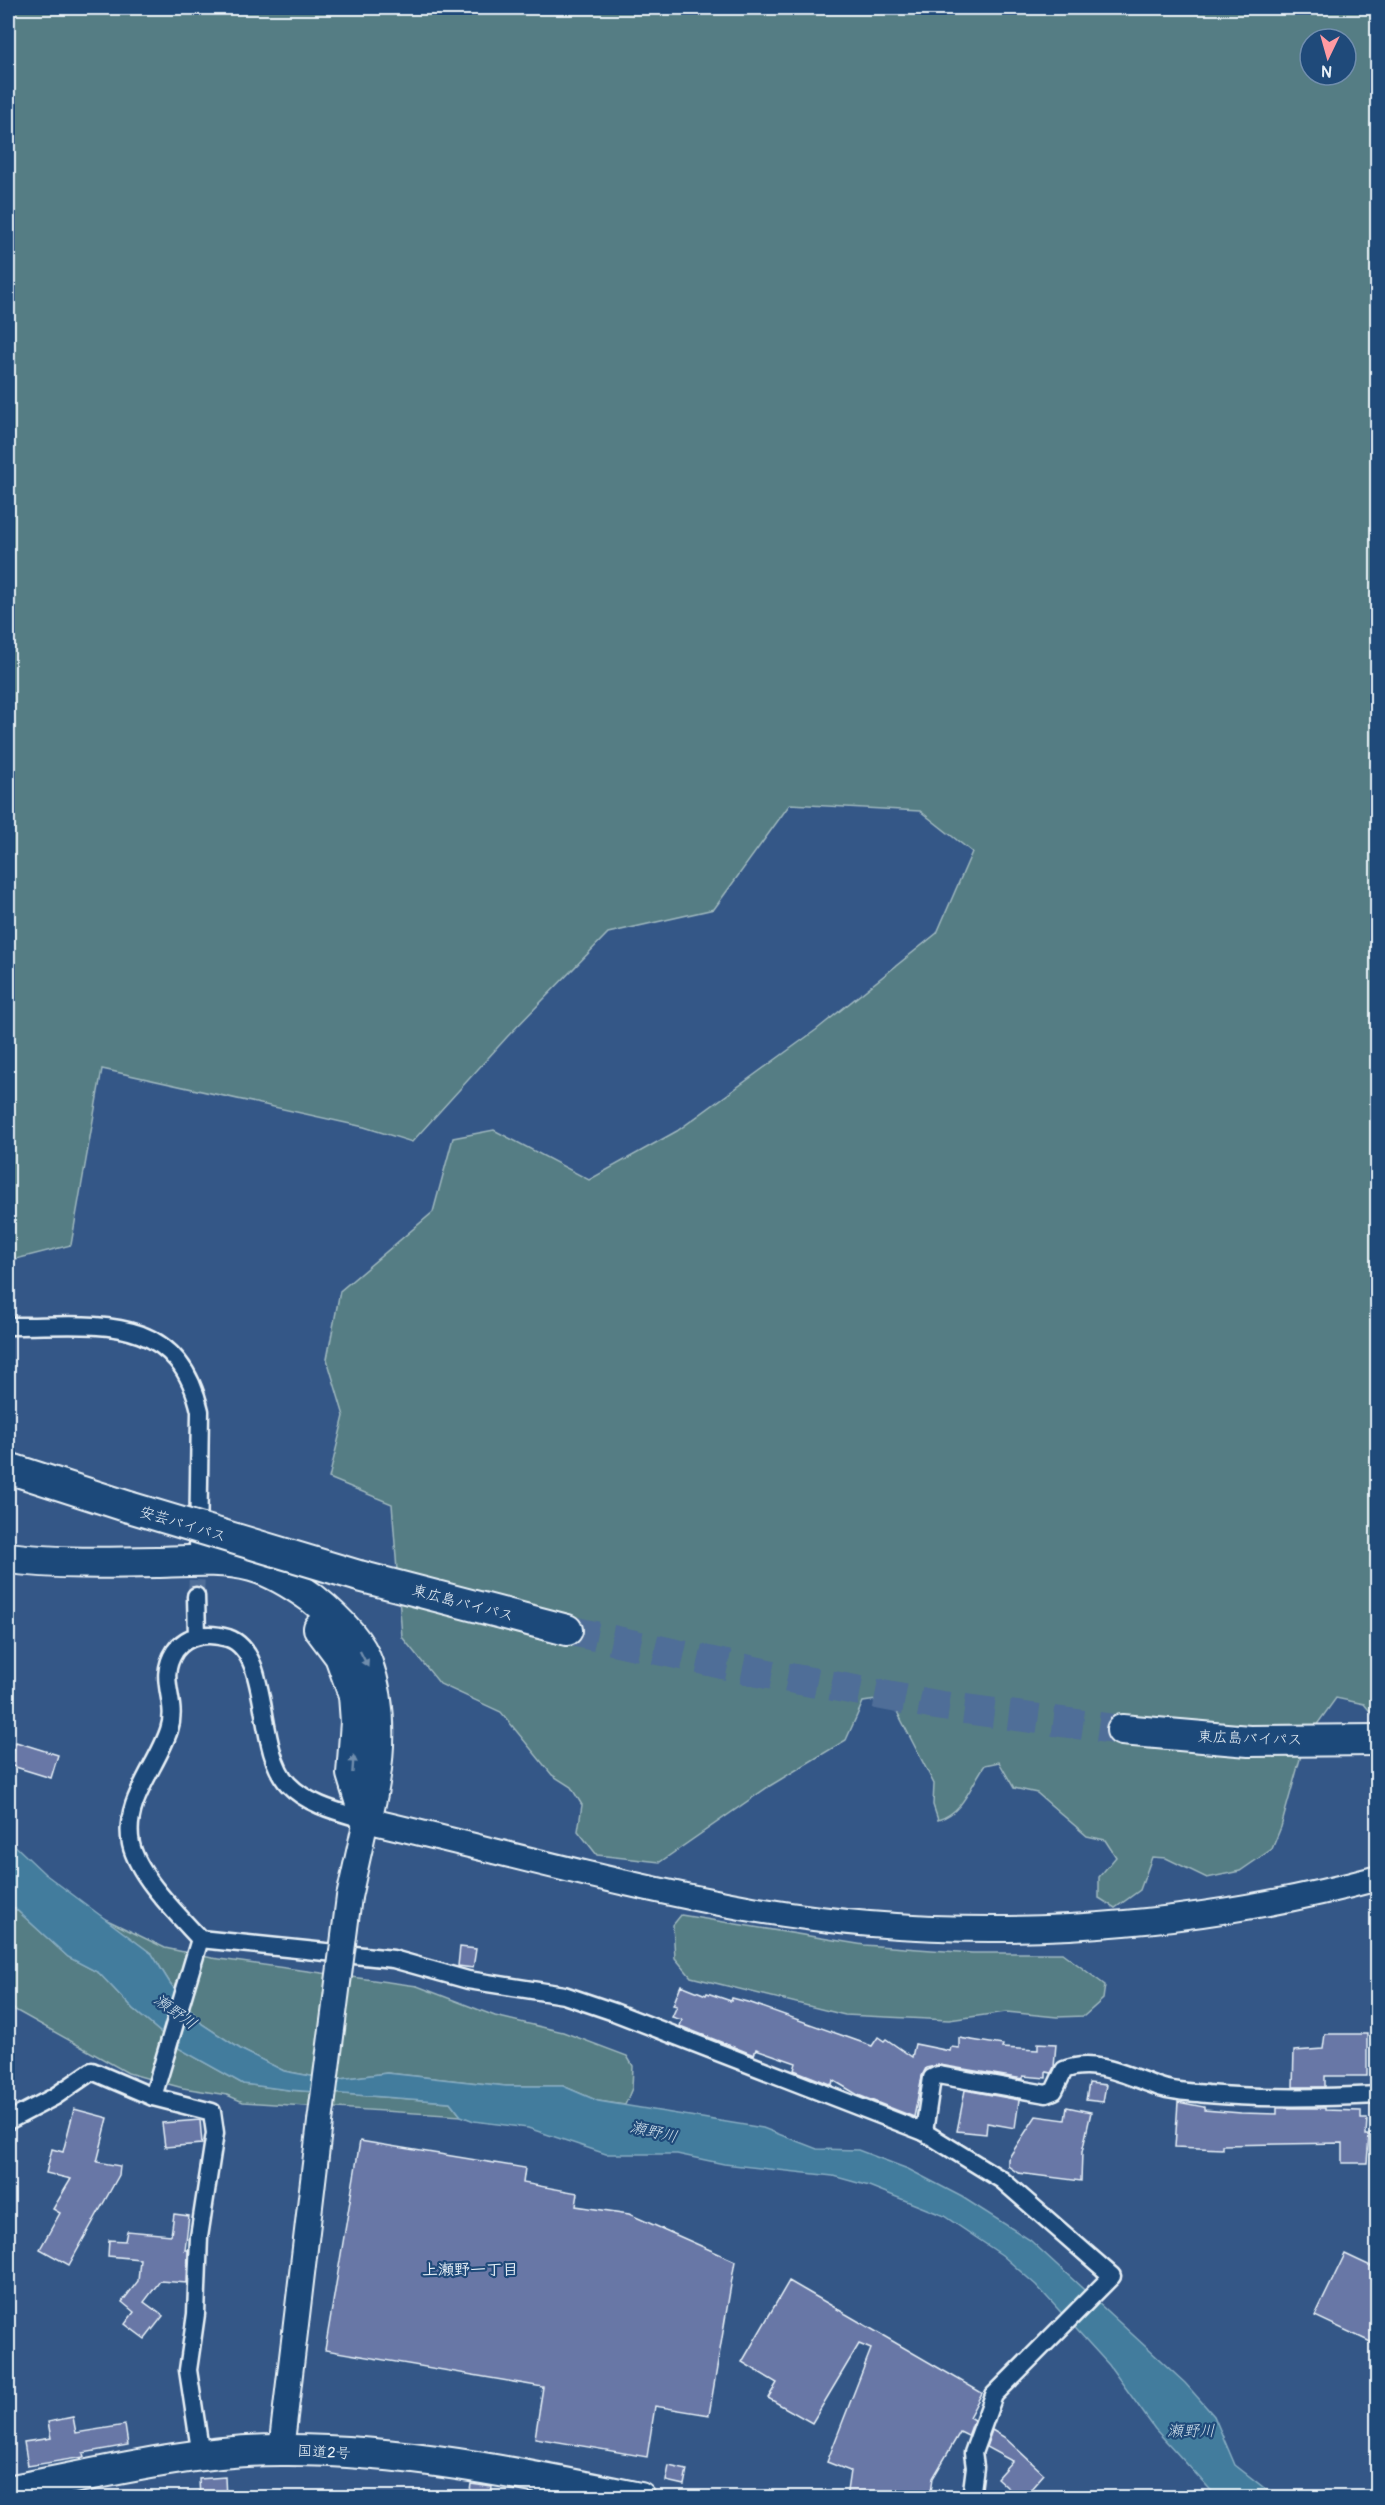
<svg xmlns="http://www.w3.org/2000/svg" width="1385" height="2505" viewBox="0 0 1385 2505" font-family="Pangolin,'Klee One',sans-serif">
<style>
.green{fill:#557d84;stroke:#9eb7be;stroke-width:1.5;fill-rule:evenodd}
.water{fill:#437c9d;stroke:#85abc1;stroke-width:1.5}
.building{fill:#6777a6;stroke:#e8f1f8;stroke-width:1.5}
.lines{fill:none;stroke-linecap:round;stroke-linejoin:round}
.street-tunnel{stroke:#4f6e98;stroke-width:16;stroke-dasharray:16 8;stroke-linecap:butt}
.highway-tunnel{stroke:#4f6e98;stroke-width:30;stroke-dasharray:30 15;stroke-linecap:butt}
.street-casing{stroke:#e8f1f8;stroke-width:21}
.secondary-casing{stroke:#e8f1f8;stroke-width:28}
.highway-casing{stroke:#e8f1f8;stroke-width:34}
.street{stroke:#1f4a7a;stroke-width:16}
.secondary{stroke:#1f4a7a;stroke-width:24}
.highway{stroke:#1f4a7a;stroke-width:30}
.secondary-bridge-casing{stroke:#e8f1f8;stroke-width:28;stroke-linecap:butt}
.highway-bridge-casing{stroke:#e8f1f8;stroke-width:34;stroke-linecap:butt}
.secondary-bridge{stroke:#1f4a7a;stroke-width:24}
.highway-bridge{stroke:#1f4a7a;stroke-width:30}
.oneway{fill:#6f8dac}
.labels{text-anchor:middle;stroke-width:4.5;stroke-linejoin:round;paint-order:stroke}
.street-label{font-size:15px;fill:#e8f1f8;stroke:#1f4a7a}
.water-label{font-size:16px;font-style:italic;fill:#cfdfea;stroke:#1f4a7a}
.neighbourhood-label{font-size:16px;font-weight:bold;fill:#e8f1f8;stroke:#1f4a7a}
</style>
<rect width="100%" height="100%" fill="#345787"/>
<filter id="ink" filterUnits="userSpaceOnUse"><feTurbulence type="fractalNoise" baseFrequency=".0167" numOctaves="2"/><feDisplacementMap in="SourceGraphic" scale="12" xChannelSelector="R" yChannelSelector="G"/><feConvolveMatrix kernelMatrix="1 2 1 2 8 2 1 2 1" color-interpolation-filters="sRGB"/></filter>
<g filter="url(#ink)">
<!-- green -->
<g class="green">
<path d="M 8,8 L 1377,8 L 1377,1720 L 1364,1704 L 1336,1698 L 1305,1741 L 1281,1827 L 1272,1849 L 1240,1871 L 1207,1878 L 1166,1858 L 1152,1857 L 1140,1890 L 1115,1908 L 1099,1898 L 1099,1877 L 1116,1857 L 1105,1840 L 1087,1836 L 1037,1793 L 1014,1788 L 999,1762 L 985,1765 C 970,1786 964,1812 938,1820 L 933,1805 L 934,1784 L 890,1698 L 863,1702 L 846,1740 L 768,1787 L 660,1862 L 597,1855 L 578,1831 L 582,1805 L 571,1787 L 552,1775 L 501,1712 L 440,1684 L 402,1637 L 392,1504 L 329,1478 L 344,1416 L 327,1359 L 340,1291 L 433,1212 L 453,1138 L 494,1130 L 589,1180 L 677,1131 L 816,1030 L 937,933 L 972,852 L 920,811 L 790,804 L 714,909 L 608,933 L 507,1037 L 412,1142 L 364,1127 L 102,1069 L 71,1245 L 8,1261 ZM 1310,39 L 1346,39 L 1346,75 L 1310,75 Z"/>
<path d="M 8,1902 L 68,1957 L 99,1973 L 133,2009 L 180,2049 L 243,2084 L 289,2090 L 450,2102 L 461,2116 L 243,2102 L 227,2095 L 183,2088 L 128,2073 L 8,2006 Z"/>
<path d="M 681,1915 L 864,1945 L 972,1953 L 1062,1953 L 1105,1985 L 1103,1999 L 1084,2016 L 1057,2017 L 1006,2012 L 949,2020 L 845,2015 L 691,1977 L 675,1958 L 673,1925 Z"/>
<path d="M 103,1918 L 165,1948 L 212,1958 L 417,1986 L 495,2016 L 563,2032 L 627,2056 L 633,2066 L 632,2088 L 625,2105 L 598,2101 L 563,2086 L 506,2086 L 387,2073 L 332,2080 L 284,2071 L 242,2050 L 202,2024 L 170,1983 L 152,1954 Z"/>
</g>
<!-- water -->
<path class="water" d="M 8,1839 L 45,1874 L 152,1954 L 170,1983 L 202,2024 L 242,2050 L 284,2071 L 332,2080 L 387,2073 L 506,2086 L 563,2086 L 598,2101 L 763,2128 L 817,2149 L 858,2150 L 908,2169 L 962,2197 L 1030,2240 L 1185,2383 L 1214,2416 L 1235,2465 L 1267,2490 L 1283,2497 L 1217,2497 L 1155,2429 L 1109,2365 L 1036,2285 L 1002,2255 L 944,2216 L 869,2186 L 833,2176 L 724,2164 L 677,2154 L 606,2154 L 528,2128 L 474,2121 L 461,2116 L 450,2102 L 289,2090 L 243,2084 L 180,2049 L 133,2009 L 99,1973 L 68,1957 L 8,1902 Z"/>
<!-- building -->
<g class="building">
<path d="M 16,1742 L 58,1755 L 51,1778 L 9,1765 Z"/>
<path d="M 460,1947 L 476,1949 L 473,1968 L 458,1966 Z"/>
<path d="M 681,1985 L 706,1995 L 707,1993 L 731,2001 L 732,1998 L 751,2003 L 872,2046 L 878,2037 L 884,2041 L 886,2039 L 912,2057 L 915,2044 L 950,2051 L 951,2047 L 959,2048 L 959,2038 L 1003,2045 L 1002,2048 L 1038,2050 L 1038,2043 L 1056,2044 L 1054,2067 L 1051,2073 L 1046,2072 L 1046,2078 L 1023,2076 L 1023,2079 L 940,2065 L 926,2068 L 922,2076 L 914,2117 L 858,2095 L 833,2080 L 832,2085 L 794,2070 L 796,2063 L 756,2049 L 754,2055 L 680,2026 L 682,2020 L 672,2017 L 677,2006 L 673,2005 Z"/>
<path d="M 1325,2034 L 1367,2034 L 1367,2076 L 1325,2076 L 1325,2087 L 1293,2087 L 1294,2051 L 1323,2049 Z"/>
<path d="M 1089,2083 L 1106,2085 L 1103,2102 L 1086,2100 Z"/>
<path d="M 965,2090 L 1019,2100 L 1015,2128 L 987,2123 L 986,2134 L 957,2131 Z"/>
<path d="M 1178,2102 L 1204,2107 L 1204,2110 L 1241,2113 L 1277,2114 L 1277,2108 L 1325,2108 L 1325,2110 L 1361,2111 L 1361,2119 L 1367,2119 L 1366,2135 L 1369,2135 L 1367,2163 L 1342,2163 L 1342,2143 L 1222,2145 L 1222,2149 L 1175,2147 Z"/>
<path d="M 1067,2107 L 1091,2112 L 1082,2152 L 1081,2181 L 1018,2173 L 1008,2166 L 1008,2159 L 1036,2116 L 1065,2120 Z"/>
<path d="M 74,2109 L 108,2118 L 97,2162 L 120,2166 L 119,2175 L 69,2265 L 40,2249 L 60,2213 L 53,2209 L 71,2179 L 46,2173 L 52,2149 L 63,2152 Z"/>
<path d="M 200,2120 L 202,2144 L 165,2147 L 162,2123 Z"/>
<path d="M 360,2141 L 525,2168 L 523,2183 L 578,2193 L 576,2206 L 629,2214 L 735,2261 L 709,2415 L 655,2406 L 647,2457 L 535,2438 L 543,2387 L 325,2350 Z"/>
<path d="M 174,2214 L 189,2216 L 185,2250 L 188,2250 L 187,2283 L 160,2281 L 144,2302 L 163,2316 L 145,2339 L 125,2324 L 134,2312 L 122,2302 L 138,2281 L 140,2259 L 108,2256 L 109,2240 L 125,2241 L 127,2231 L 171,2235 Z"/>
<path d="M 1345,2254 L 1377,2269 L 1377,2345 L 1315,2316 Z"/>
<path d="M 789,2281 L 982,2393 L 969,2417 L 974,2420 L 968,2436 L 960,2432 L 933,2478 L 930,2498 L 846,2498 L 850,2471 L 827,2462 L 871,2349 L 859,2344 L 812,2423 L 768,2398 L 777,2383 L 742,2362 Z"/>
<path d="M 73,2417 L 76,2433 L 125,2425 L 128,2445 L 83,2453 L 84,2457 L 28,2466 L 24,2442 L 51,2438 L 48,2422 Z"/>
<path d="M 992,2430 L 1004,2437 L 1044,2474 L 1023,2498 L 1019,2498 L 997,2478 L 1012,2461 L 986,2447 Z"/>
<path d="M 669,2466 L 687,2470 L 684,2485 L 666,2481 Z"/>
<path d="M 225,2477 L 226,2498 L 200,2498 L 199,2479 Z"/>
<path d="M 471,2484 L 492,2487 L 491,2498 L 469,2498 Z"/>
</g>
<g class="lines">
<!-- street-tunnel -->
<path class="street-tunnel" d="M 196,1596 L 198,1555"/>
<!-- highway-tunnel -->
<path class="highway-tunnel" d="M 567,1630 L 768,1674 L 942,1706 L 1122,1730"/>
<!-- street casing -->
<g class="street-casing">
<g id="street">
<path d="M 8,1326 C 90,1327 177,1308 200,1411 L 198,1551"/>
<path d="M 196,1596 L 197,1636"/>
<path d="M 366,1820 C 339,1812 308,1805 288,1784 C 255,1748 272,1653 228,1638 C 209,1632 187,1634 175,1651 C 156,1680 179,1701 169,1730 C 157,1767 122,1803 131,1844 C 138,1876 178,1915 200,1939 L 393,1959 L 468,1980 L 564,1995 L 614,2012 L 924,2132 L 1002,2180 L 1112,2276 L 994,2395 L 973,2453 L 975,2467 L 971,2498"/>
<path d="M 153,2097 L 200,1939"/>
<path d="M 8,2121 L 54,2097 L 92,2071 L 153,2097 L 212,2112 L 215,2133 L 199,2237 L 196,2314 L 188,2370 L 201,2456"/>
<path d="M 924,2132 L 932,2078 L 938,2075 L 1046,2094 L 1054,2091 L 1064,2070 C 1094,2058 1128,2076 1157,2086 C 1172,2092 1191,2092 1207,2094 C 1264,2099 1321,2098 1378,2095"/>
</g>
</g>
<!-- secondary casing -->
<g class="secondary-casing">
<g id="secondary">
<path d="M 349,1897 L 366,1820 C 496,1850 626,1887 758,1910 C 962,1944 1178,1932 1378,1878"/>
<path d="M 281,2450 L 320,2122"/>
</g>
</g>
<!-- highway casing -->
<g class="highway-casing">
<g id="highway">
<path d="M 8,1468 L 129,1507"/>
<path d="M 8,1558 C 57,1564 107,1563 157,1562 C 188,1561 222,1558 252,1566 C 274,1572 294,1585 312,1598 C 332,1614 359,1638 367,1663 C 385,1713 379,1770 366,1820"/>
<path d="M 359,1576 L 567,1630"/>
<path d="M 319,1628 L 340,1656 L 354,1695 L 356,1722 L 352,1774 L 365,1817"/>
<path d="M 1122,1730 L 1249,1741 L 1378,1740"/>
<path d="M 8,2491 C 98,2474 188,2450 281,2450 C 403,2449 522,2474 640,2498"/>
</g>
</g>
<!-- street -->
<use href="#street" class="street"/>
<!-- secondary -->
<use href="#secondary" class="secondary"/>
<!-- highway -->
<use href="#highway" class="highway"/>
<!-- secondary-bridge casing -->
<g class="secondary-bridge-casing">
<path id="secondary-bridge" d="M 320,2122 L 349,1897"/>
</g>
<!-- highway-bridge casing -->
<g class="highway-bridge-casing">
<path id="highway-bridge" d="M 129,1507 L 359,1576"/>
</g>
<!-- secondary-bridge -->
<use href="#secondary-bridge" class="secondary-bridge"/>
<!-- highway-bridge -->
<use href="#highway-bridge" class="highway-bridge"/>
</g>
<!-- one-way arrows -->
<defs><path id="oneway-solid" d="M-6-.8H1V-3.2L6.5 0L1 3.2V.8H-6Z" transform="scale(1.5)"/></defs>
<g class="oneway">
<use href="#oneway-solid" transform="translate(364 1659) rotate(63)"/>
<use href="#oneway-solid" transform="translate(353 1764) rotate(-86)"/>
</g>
</g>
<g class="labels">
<!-- street labels -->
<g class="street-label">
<text transform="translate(183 1524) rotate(17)" y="5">安芸バイパス</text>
<text transform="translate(463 1603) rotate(15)" y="5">東広島バイパス</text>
<text transform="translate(1250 1738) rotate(2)" y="5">東広島バイパス</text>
<text transform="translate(324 2452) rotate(3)" y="5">国道2号</text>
</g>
<!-- water labels -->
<g class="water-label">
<text transform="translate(176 2011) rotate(36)" y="6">瀬野川</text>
<text transform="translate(654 2131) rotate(13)" y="6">瀬野川</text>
<text x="1191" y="2436">瀬野川</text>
</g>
<!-- neighbourhood labels -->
<g class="neighbourhood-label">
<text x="470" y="2275">上瀬野一丁目</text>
</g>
</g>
<!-- margin -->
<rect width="1385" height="2505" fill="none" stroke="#1f4a7a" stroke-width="30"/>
<rect x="15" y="15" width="1355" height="2475" fill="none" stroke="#e8f1f8" stroke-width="2" filter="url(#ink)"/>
<!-- north arrow -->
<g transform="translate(1328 57) rotate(185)"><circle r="28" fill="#1f4a7a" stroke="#6f8dac" stroke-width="1.5"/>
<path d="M0-4.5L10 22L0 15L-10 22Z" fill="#ff9aa2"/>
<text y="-9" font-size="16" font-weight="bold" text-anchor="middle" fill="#e8f1f8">N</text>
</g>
</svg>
